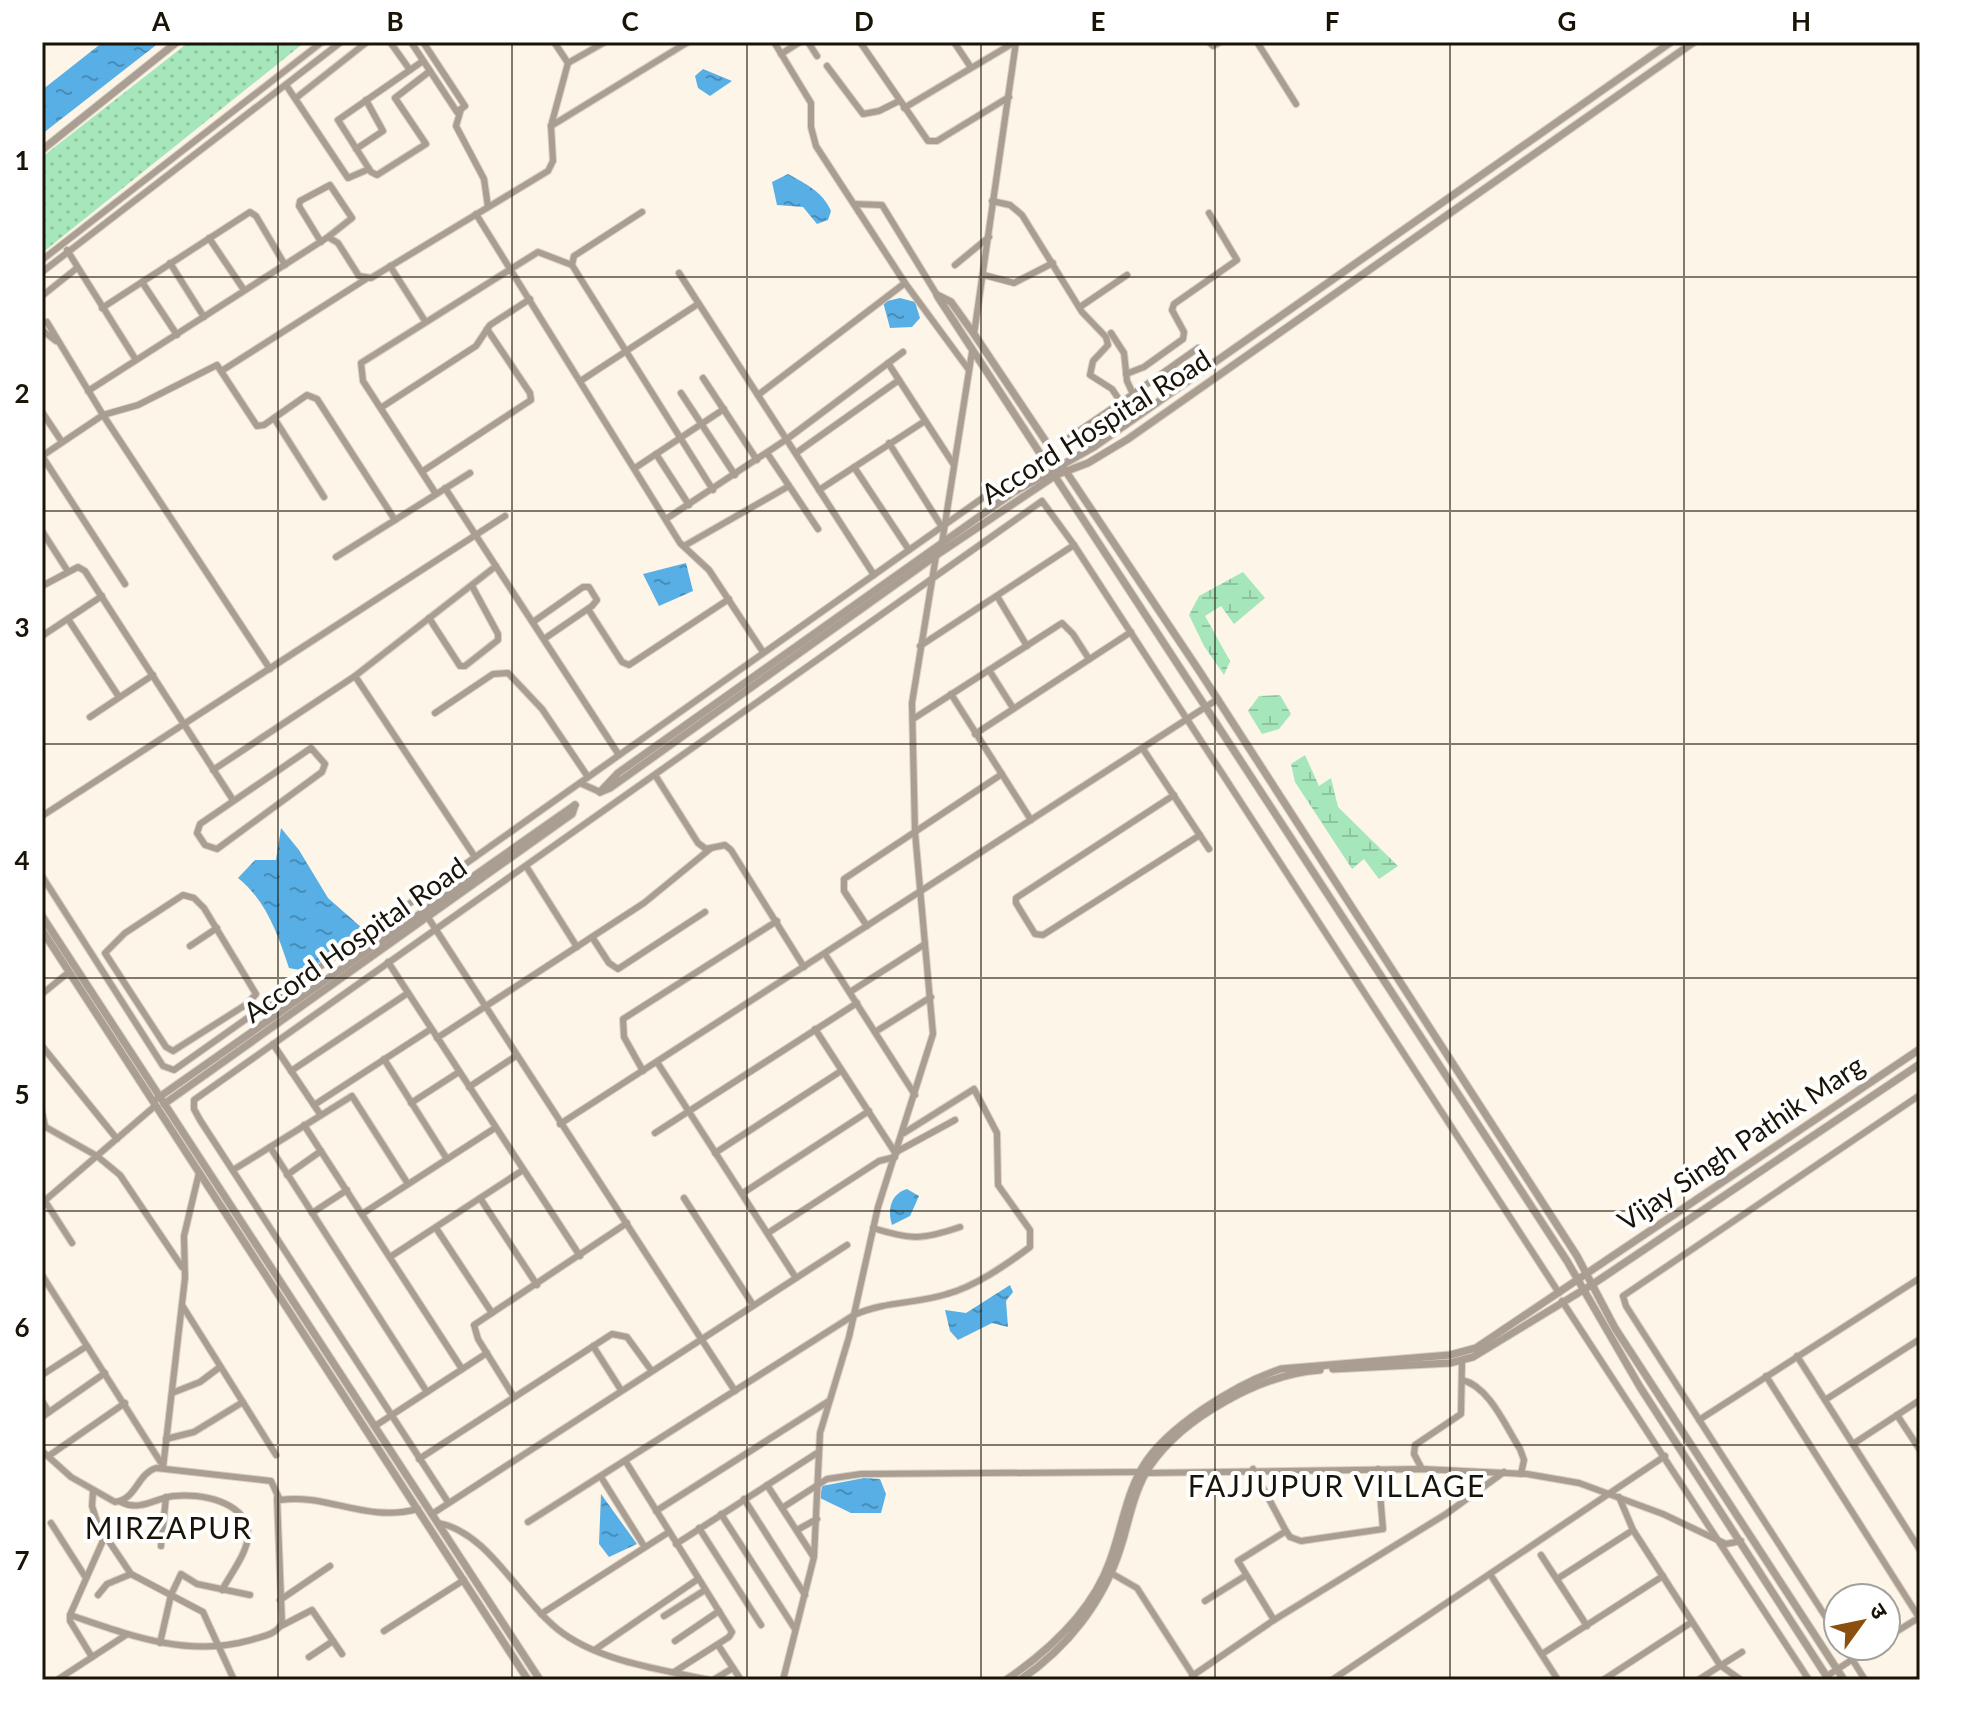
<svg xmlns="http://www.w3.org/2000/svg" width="1962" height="1722" viewBox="0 0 1962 1722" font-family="Lato,'Noto Sans Devanagari',sans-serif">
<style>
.grass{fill:url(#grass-dots)}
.wetland{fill:url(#wetland-marsh)}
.water{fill:url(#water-ripples)}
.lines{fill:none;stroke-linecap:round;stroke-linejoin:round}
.minor-casing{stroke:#d8d1c4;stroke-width:8}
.tertiary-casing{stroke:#d8d1c4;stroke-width:9}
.minor{stroke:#aa9d92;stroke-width:6}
.tertiary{stroke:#aa9d92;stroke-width:7}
.grid{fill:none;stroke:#1a1408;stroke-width:2;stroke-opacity:0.55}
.labels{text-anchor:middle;stroke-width:8;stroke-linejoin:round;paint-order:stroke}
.street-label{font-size:28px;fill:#1a1408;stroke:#fff}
.neighbourhood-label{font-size:30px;letter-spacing:2px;fill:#1a1408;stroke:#fff}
.neatline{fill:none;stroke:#1a1408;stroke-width:3}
.grid-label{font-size:26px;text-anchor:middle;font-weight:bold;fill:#1a1408}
</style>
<defs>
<pattern id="grass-dots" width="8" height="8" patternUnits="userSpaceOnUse" patternTransform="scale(2)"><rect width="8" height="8" fill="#a5e6bb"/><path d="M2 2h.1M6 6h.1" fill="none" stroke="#8dc49f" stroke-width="1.8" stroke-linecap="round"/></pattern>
<pattern id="wetland-marsh" width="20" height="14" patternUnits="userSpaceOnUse" patternTransform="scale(2)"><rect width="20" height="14" fill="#a5e6bb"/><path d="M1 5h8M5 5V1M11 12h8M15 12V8" fill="none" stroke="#8dc49f"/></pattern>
<pattern id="water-ripples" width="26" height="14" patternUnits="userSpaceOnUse" patternTransform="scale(2)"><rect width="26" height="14" fill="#58afe5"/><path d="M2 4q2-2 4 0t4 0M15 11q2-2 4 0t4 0" fill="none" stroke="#488db8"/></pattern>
</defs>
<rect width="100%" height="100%" fill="#fcf5e8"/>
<!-- grass -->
<path class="grass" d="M 189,42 L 305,42 L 42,253 L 42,157 Z"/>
<!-- wetland -->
<g class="wetland">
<path d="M 1243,572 L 1265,598 L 1234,624 L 1221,606 L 1205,616 L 1230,661 L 1224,675 L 1204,646 L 1189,615 L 1199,596 Z"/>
<path d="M 1280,695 L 1291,714 L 1279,729 L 1262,734 L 1248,711 L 1259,696 Z"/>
<path d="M 1305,755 L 1319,786 L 1331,778 L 1338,807 L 1398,866 L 1379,879 L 1364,859 L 1352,869 L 1295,782 L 1291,764 Z"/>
</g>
<!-- water -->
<g class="water">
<path d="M 103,42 L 160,42 L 42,134 L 42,90 Z"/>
<path d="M 703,69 L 732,81 L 710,96 L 698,88 L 695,76 Z"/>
<path d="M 788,174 C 806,184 823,192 831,211 L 828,220 L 817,224 L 803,207 L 777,205 L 772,182 Z"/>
<path d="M 900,298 L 915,302 L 920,318 L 912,327 L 890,328 L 883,302 Z"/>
<path d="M 686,563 L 693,591 L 659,606 L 643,574 Z"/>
<path d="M 281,828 L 299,850 L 328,898 L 362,928 L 310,972 L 289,968 C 278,935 266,900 238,878 L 255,860 L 276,860 Z"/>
<path d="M 907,1189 L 919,1196 L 910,1216 L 892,1225 C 887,1209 891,1194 907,1189 Z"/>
<path d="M 1010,1285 L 1013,1292 L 1006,1301 L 1008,1327 L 992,1323 L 958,1340 L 950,1331 L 945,1310 L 966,1313 Z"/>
<path d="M 864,1478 L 880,1479 L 886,1494 L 881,1513 L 851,1513 L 820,1498 L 822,1486 Z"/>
<path d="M 601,1494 L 637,1544 L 609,1557 L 599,1544 Z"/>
</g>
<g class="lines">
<!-- minor casing -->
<g class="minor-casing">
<g id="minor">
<path d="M 390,42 L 410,70 L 423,61"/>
<path d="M 411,42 L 457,112 L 465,106 L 423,42"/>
<path d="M 554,42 L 568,63 L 605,42"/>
<path d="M 774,42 L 811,103 L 811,127 L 816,146 L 905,283 L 969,370"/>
<path d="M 808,42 L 817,56"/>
<path d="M 860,42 L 928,141 L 937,141 L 1009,97"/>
<path d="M 954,42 L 970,66"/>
<path d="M 1209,42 L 1213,46 L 1220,42"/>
<path d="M 1257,42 L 1296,104"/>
<path d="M 781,54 L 800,42"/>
<path d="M 827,66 L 863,114 L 879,111 L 899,101"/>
<path d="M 410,70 L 338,120 L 371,172 L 377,175 L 426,144 L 395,98 L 430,71"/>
<path d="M 286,85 L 348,178 L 369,169"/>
<path d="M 296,98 L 367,42"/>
<path d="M 904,108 L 1015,42"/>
<path d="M 461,109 L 456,126 L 484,179 L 488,207"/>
<path d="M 551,126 L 688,42"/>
<path d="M 356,149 L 383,131 L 366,100"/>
<path d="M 992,201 L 1010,205 L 1022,215 L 1082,312 L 1106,337 L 1108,345 L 1093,361 L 1090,375 L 1112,389 L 1133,420"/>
<path d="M 854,204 L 882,205 L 937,295"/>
<path d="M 642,212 L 574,256 L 572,265 L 713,490"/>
<path d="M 476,214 L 680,543 L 709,570 L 763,652"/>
<path d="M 209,238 L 244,290"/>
<path d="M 321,242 L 299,206 L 300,201 L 330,185 L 352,218 L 328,237"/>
<path d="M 67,250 L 136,360"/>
<path d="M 42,260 L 322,42"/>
<path d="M 170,263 L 204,317"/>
<path d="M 955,265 L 989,237"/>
<path d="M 390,266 L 425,321"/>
<path d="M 42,272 L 341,42"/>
<path d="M 679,273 L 874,575"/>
<path d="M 984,275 L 1014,283 L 1053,263"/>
<path d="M 142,282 L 177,335"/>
<path d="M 42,296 L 77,268"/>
<path d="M 1080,307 L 1127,275"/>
<path d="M 102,308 L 250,212 L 256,216 L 285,265"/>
<path d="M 47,322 L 103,415 L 270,669"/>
<path d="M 42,330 L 56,341"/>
<path d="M 974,334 L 1016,42"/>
<path d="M 888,363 L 954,465"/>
<path d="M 223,370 L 366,279"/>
<path d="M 1126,374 L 1144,367 L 1183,339 L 1184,332 L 1172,310 L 1174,304 L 1237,260 L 1209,213"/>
<path d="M 703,378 L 757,460"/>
<path d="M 582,380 L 698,304"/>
<path d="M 88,391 L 328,237 L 338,243 L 359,276 L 371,278 L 548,171 L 553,161 L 551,126 L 568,63"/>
<path d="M 681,393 L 735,475"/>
<path d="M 758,395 L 905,283"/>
<path d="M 382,407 L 476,346 L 490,325 L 530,299"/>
<path d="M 1145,411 L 1133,394 L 1198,348"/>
<path d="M 42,412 L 62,442"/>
<path d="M 274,418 L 324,497"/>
<path d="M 1070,437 L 1133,394 L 1127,381 L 1124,353 L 1111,333"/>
<path d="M 889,443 L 942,527"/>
<path d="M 767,453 L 818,529"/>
<path d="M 796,453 L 899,380"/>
<path d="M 656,454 L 689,505"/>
<path d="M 42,456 L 103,415 L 138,405 L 217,365 L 257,426 L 264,425 L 307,395 L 317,399 L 395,520"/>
<path d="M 42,456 L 125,584"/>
<path d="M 854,467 L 909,550"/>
<path d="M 635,468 L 724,409"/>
<path d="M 423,471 L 531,400 L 530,393 L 487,329"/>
<path d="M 445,488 L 619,755"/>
<path d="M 819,490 L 925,421"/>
<path d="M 436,494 L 363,381 L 361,363 L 538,252 L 572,265"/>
<path d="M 666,519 L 787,439 L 903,352"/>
<path d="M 42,531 L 67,570"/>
<path d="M 942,543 L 972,352"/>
<path d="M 684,546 L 789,486"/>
<path d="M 336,557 L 470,473"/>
<path d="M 42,586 L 78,567 L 85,571 L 233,800"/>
<path d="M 997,596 L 1027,646"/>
<path d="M 588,609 L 622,662 L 629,665 L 729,599"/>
<path d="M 429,618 L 460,666 L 465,666 L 498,640 L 498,634 L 472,586"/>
<path d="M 68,619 L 119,697"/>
<path d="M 533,622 L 583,587 L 589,587 L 597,600 L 592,606 L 544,639"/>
<path d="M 42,636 L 102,596"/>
<path d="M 920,646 L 1074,545"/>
<path d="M 989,670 L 1013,708"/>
<path d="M 355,676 L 475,857"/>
<path d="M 951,694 L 1031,820"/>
<path d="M 435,713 L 493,674 L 508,673 L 542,709 L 588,777"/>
<path d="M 90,717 L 153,675"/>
<path d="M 913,719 L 1062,623 L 1073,634 L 1089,659"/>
<path d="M 975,734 L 1131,632"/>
<path d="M 311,748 L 325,764 L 322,772 L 217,849 L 205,845 L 197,833 L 200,824 Z"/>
<path d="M 1143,749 L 1209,849"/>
<path d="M 213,770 L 355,676 L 496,566"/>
<path d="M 655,775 L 698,843 L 706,849 L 725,845 L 731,850 L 804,967"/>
<path d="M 580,783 L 600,792"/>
<path d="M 1174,795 L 1016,898 L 1016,903 L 1035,934 L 1043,935 L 1200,835"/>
<path d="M 42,816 L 505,516"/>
<path d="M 526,866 L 577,947"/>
<path d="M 42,876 L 163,1066 L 174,1070 L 1025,468"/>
<path d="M 183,895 L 194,898 L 204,908 L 256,994 L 247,1004 L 173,1051 L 166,1047 L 105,953 L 125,933 Z"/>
<path d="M 427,916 L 735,1391"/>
<path d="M 867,926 L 844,891 L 844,879 L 1002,774"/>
<path d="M 592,937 L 609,963 L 618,969 L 705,912"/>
<path d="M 190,946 L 217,928"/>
<path d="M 825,954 L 915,1095"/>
<path d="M 388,962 L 580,1256"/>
<path d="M 850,992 L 925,944"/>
<path d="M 42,994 L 69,972"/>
<path d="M 815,1029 L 896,1154"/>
<path d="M 875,1032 L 931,997"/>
<path d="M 437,1038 L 644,903 L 710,849"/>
<path d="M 273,1044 L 320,1114"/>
<path d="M 42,1046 L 117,1139"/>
<path d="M 384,1059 L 447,1159"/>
<path d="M 657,1062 L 796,1278"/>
<path d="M 291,1071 L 408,993"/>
<path d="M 643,1071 L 624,1037 L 623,1019 L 777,921"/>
<path d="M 469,1087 L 516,1056"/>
<path d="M 411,1103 L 459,1072"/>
<path d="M 314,1105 L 431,1029"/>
<path d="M 42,1112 L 45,1126"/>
<path d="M 560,1124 L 1218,699"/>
<path d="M 42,1125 L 97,1156 L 120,1175 L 182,1267"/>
<path d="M 304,1125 L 462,1369"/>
<path d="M 655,1133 L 857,1003"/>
<path d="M 270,1147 L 427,1392"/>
<path d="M 898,1151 L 955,1120"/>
<path d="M 715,1153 L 841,1071"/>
<path d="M 233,1170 L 352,1096 L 408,1184"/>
<path d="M 287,1175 L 321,1151"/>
<path d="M 743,1193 L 869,1111"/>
<path d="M 480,1198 L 537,1285"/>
<path d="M 684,1198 L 753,1305"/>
<path d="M 45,1201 L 72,1243"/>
<path d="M 42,1203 L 155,1106"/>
<path d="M 312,1213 L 347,1190"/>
<path d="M 362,1214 L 495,1128"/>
<path d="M 436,1228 L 492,1313"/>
<path d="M 873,1228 C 911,1240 922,1240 960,1227"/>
<path d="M 768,1233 L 879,1161 L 895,1157"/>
<path d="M 390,1257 L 523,1170"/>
<path d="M 42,1275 L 163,1466"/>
<path d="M 1562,1301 L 1809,1680"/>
<path d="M 182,1305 L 276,1455"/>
<path d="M 593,1346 L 621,1390"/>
<path d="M 1797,1356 L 1920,1550"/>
<path d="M 42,1375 L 87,1346"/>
<path d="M 1766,1376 L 1920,1619"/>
<path d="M 1462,1380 C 1489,1386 1506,1427 1520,1449 L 1524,1460 L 1521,1474"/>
<path d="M 172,1393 L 200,1382 L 220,1367"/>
<path d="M 514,1397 L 478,1339 L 474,1325 L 627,1223"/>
<path d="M 1825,1400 L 1920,1339"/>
<path d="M 42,1401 L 49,1412"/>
<path d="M 1897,1415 L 1920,1450"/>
<path d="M 42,1417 L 105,1373"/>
<path d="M 1699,1420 L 1920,1278"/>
<path d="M 375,1426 L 487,1353"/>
<path d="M 166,1439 L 194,1432 L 243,1402"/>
<path d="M 1853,1444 L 1920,1400"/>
<path d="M 42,1451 L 71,1477 L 115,1502 C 136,1500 137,1474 156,1468 L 271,1481 L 280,1500 C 327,1493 365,1523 418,1509"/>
<path d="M 50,1455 L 125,1403"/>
<path d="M 419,1459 L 612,1334 L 627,1337 L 651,1370"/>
<path d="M 626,1462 L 732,1632 L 729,1637 L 674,1672"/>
<path d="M 163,1468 L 185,1278 L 184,1236 L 199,1173"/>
<path d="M 1253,1469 L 1286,1531 L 1290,1537 L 1301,1541 L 1383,1529 L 1378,1469"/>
<path d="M 1422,1469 L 1414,1454 L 1415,1445 L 1461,1414 L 1462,1361"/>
<path d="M 1146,1473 L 1422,1469 L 1527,1474 L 1579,1483 L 1663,1514 L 1726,1544 L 1741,1541"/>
<path d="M 601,1477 L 644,1546"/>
<path d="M 767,1485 L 813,1556"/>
<path d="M 93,1492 L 92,1506 L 98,1525 L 131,1574 L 203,1612 L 234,1680"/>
<path d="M 1619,1497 L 1633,1530 L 1720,1665 L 1741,1680"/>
<path d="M 744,1499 L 805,1595"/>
<path d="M 121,1502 C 140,1512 155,1498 174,1496 C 199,1493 248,1501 248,1535 C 248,1552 230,1575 222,1590"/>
<path d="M 448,1502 L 200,1120 L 194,1109 L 194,1100 L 1042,501 L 1074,545 L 1559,1293"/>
<path d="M 782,1508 L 827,1479 L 861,1474 L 1140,1472"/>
<path d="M 656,1511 L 829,1401"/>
<path d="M 432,1514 L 847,1245"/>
<path d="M 721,1514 L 795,1629"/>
<path d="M 528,1522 L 854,1315 C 885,1301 916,1304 947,1294 C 976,1286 1006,1265 1030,1247 L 1030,1230 L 998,1185 L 997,1133 L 974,1089 L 904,1133"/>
<path d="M 51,1523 L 86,1578"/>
<path d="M 438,1523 C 490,1532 521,1604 564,1634 C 604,1662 663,1670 710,1680"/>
<path d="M 699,1528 L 761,1625"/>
<path d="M 797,1530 L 817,1519"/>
<path d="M 676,1544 L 817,1453"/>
<path d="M 161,1546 L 166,1497"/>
<path d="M 1541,1555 L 1587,1626"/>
<path d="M 1111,1573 L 1137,1588 L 1196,1680"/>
<path d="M 1490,1574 L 1558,1680"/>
<path d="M 1557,1579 L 1633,1530"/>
<path d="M 98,1595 L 107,1584 L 131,1574"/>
<path d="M 280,1600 L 330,1566"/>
<path d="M 1205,1601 L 1245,1576"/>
<path d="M 541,1614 L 669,1532"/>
<path d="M 70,1615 C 129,1635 187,1658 251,1640 C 263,1636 276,1635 282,1623 L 277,1498"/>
<path d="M 664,1616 L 705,1590"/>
<path d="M 1274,1620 L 1238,1561 L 1286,1531"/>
<path d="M 281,1626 L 312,1610 L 342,1654"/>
<path d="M 384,1631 L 464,1580"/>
<path d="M 1838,1636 L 1626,1306 L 1623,1296 L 1920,1095"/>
<path d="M 1886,1638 L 1920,1617"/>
<path d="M 675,1641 L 719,1611"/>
<path d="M 160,1643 L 171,1595 L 181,1574 L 197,1584 L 250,1595"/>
<path d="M 718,1645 L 741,1680"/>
<path d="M 1844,1646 L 1865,1680"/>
<path d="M 596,1649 L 698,1579"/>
<path d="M 1542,1654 L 1663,1576"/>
<path d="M 92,1657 L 70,1621 L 70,1615 L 105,1536"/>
<path d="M 309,1657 L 333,1641"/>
<path d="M 1192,1676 L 1274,1620 L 1446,1514 L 1504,1472"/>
<path d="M 1827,1676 L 1873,1646"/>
<path d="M 57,1680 L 126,1635"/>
<path d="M 713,1680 L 733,1668"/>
<path d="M 783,1680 L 814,1557 L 820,1433 L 849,1337 L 878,1207 L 933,1034 L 915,832 L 912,703 L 936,556"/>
<path d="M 1332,1680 L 1665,1456"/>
<path d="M 1603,1680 L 1692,1622"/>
<path d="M 1698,1680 L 1742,1652"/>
<path d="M 1918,1680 L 1920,1679"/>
</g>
</g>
<!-- tertiary casing -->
<g class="tertiary-casing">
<g id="tertiary">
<path d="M 42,150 L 177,42"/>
<path d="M 937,295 L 951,302 L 974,334 L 1200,672 L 1577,1256 L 1615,1328 L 1844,1680"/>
<path d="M 938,297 L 1567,1261 L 1640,1387 L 1829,1680"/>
<path d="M 600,792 L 610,788 L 941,552 L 1056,475 L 1088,463 L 1128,439 L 1694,42"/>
<path d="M 600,792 L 618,773 L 1014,492 L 1094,447 L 1671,42"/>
<path d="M 42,916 L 540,1680"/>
<path d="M 42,930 L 528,1680"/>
<path d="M 158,1098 L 575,805"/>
<path d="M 164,1104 L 572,814 L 575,805"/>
<path d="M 1333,1369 L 1450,1363 L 1473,1357 L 1593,1284 L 1920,1064"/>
<path d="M 1006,1680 C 1050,1650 1092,1612 1110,1561 C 1121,1531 1126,1496 1142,1468 C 1166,1427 1236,1384 1281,1369 L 1450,1355 L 1476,1348 L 1920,1049"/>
<path d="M 1020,1680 C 1067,1648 1104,1602 1121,1546 C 1129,1521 1134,1489 1150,1466 C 1183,1417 1262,1374 1320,1370"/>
</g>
</g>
<!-- minor -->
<use href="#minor" class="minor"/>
<!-- tertiary -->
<use href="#tertiary" class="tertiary"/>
</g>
<!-- grid -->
<path class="grid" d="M 278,42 L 278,1680M 512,42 L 512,1680M 747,42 L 747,1680M 981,42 L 981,1680M 1215,42 L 1215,1680M 1450,42 L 1450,1680M 1684,42 L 1684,1680M 42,277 L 1920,277M 42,511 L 1920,511M 42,744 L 1920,744M 42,978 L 1920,978M 42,1211 L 1920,1211M 42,1445 L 1920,1445"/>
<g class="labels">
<!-- street labels -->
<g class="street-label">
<text transform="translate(1096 427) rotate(-32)" y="10">Accord Hospital Road</text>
<text transform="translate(355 940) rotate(-35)" y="10">Accord Hospital Road</text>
<text transform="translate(1741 1143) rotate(-34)" y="10">Vijay Singh Pathik Marg</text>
</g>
<!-- neighbourhood labels -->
<g class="neighbourhood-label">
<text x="1337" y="1497">FAJJUPUR VILLAGE</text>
<text x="169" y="1539">MIRZAPUR</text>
</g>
</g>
<!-- border -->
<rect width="1962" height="1722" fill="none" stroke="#ffffff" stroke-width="88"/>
<!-- north arrow -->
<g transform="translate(1862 1622) rotate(57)"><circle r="38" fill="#ffffff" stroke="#a3a19c" stroke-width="2"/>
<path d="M0-6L14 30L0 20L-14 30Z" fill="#8b4f0f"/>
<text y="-12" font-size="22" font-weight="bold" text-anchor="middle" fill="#1a1408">उ</text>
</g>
<rect x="44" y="44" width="1874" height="1634" class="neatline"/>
<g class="grid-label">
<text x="161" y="31">A</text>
<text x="395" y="31">B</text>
<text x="630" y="31">C</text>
<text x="864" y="31">D</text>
<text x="1098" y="31">E</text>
<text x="1332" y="31">F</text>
<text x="1567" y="31">G</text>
<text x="1801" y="31">H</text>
<text x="22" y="170">1</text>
<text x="22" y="403">2</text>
<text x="22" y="637">3</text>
<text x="22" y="870">4</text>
<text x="22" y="1104">5</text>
<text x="22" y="1337">6</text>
<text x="22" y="1570">7</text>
</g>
</svg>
